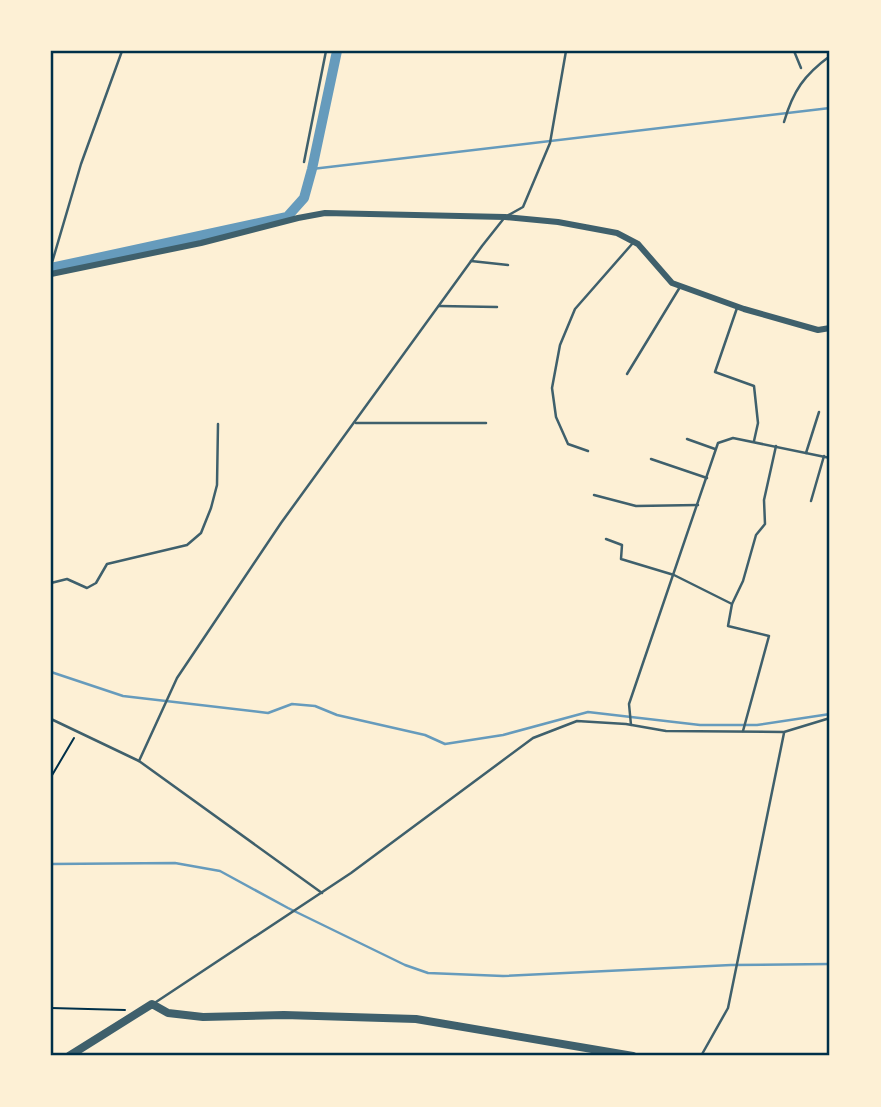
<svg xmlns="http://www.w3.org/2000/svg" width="881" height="1107" viewBox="0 0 881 1107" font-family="Inter,sans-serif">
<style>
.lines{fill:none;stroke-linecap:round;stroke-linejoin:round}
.stream{stroke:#669bbc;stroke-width:2.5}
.canal{stroke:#669bbc;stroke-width:10}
.path{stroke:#003049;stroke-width:2}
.service{stroke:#3f606c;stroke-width:2.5}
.minor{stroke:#3f606c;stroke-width:6}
.tertiary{stroke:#3f606c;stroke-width:8}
.neatline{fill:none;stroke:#003049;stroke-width:2.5}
</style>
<rect width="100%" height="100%" fill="#fdf0d5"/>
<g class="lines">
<!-- stream -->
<g class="stream">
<path d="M 312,169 L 830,108"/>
<path d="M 51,672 L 123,696 L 268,713 L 292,704 L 315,706 L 337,715 L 425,735 L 445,744 L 503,735 L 588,712 L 700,725 L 757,725 L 830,714"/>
<path d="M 51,864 L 175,863 L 220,871 L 288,908 L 405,965 L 428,973 L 503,976 L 731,965 L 830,964"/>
</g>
<!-- canal -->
<path class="canal" d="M 51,268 L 287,217 L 304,198 L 312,169 L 337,51"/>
<!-- path -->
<g class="path">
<path d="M 51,777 L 74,738"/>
<path d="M 51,1008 L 125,1010"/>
</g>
<!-- service -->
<g class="service">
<path d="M 794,51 L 801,68"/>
<path d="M 784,122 C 793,91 804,75 830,56"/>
<path d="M 304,162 L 326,51"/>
<path d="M 471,261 L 508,265"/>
<path d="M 51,266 L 81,164 L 122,51"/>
<path d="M 439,306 L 497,307"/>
<path d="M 737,308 L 715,372 L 754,386 L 758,423 L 754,441"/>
<path d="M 627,374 L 680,287"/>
<path d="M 356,423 L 486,423"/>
<path d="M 687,439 L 715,449"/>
<path d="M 588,451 L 568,444 L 556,417 L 552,388 L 560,345 L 575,309 L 632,244"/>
<path d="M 806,453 L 819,412"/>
<path d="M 651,459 L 707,478"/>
<path d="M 594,495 L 636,506 L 698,505"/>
<path d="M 811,501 L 824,456"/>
<path d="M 606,539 L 622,545 L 621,559 L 674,575 L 732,604"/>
<path d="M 51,583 L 67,579 L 87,588 L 96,583 L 107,564 L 187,545 L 201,533 L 211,508 L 217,485 L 218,424"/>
<path d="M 51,719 L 139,761 L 322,893"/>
<path d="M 631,725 L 629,704 L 718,443 L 733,438 L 830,458"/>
<path d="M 743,731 L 769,636 L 728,626 L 732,604 L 743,581 L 756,535 L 765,524 L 764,500 L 776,446"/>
<path d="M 139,761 L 177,678 L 281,523 L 482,246 L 505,217 L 523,207 L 550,143 L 566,51"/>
<path d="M 153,1004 L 351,873 L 533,738 L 577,721 L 626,724 L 666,731 L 784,732 L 830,718"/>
<path d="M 701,1056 L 728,1008 L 784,733"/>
</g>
<!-- minor -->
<path class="minor" d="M 51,274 L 201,243 L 298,218 L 325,213 L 505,217 L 558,222 L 617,233 L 638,244 L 672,283 L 744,309 L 818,330 L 830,328"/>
<!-- tertiary -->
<path class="tertiary" d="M 69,1056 L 152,1004 L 168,1013 L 203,1017 L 284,1015 L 416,1019 L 633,1056"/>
</g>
<!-- border -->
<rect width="881" height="1107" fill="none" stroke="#fdf0d5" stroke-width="105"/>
<rect x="52" y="52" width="776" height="1002" class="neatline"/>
</svg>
